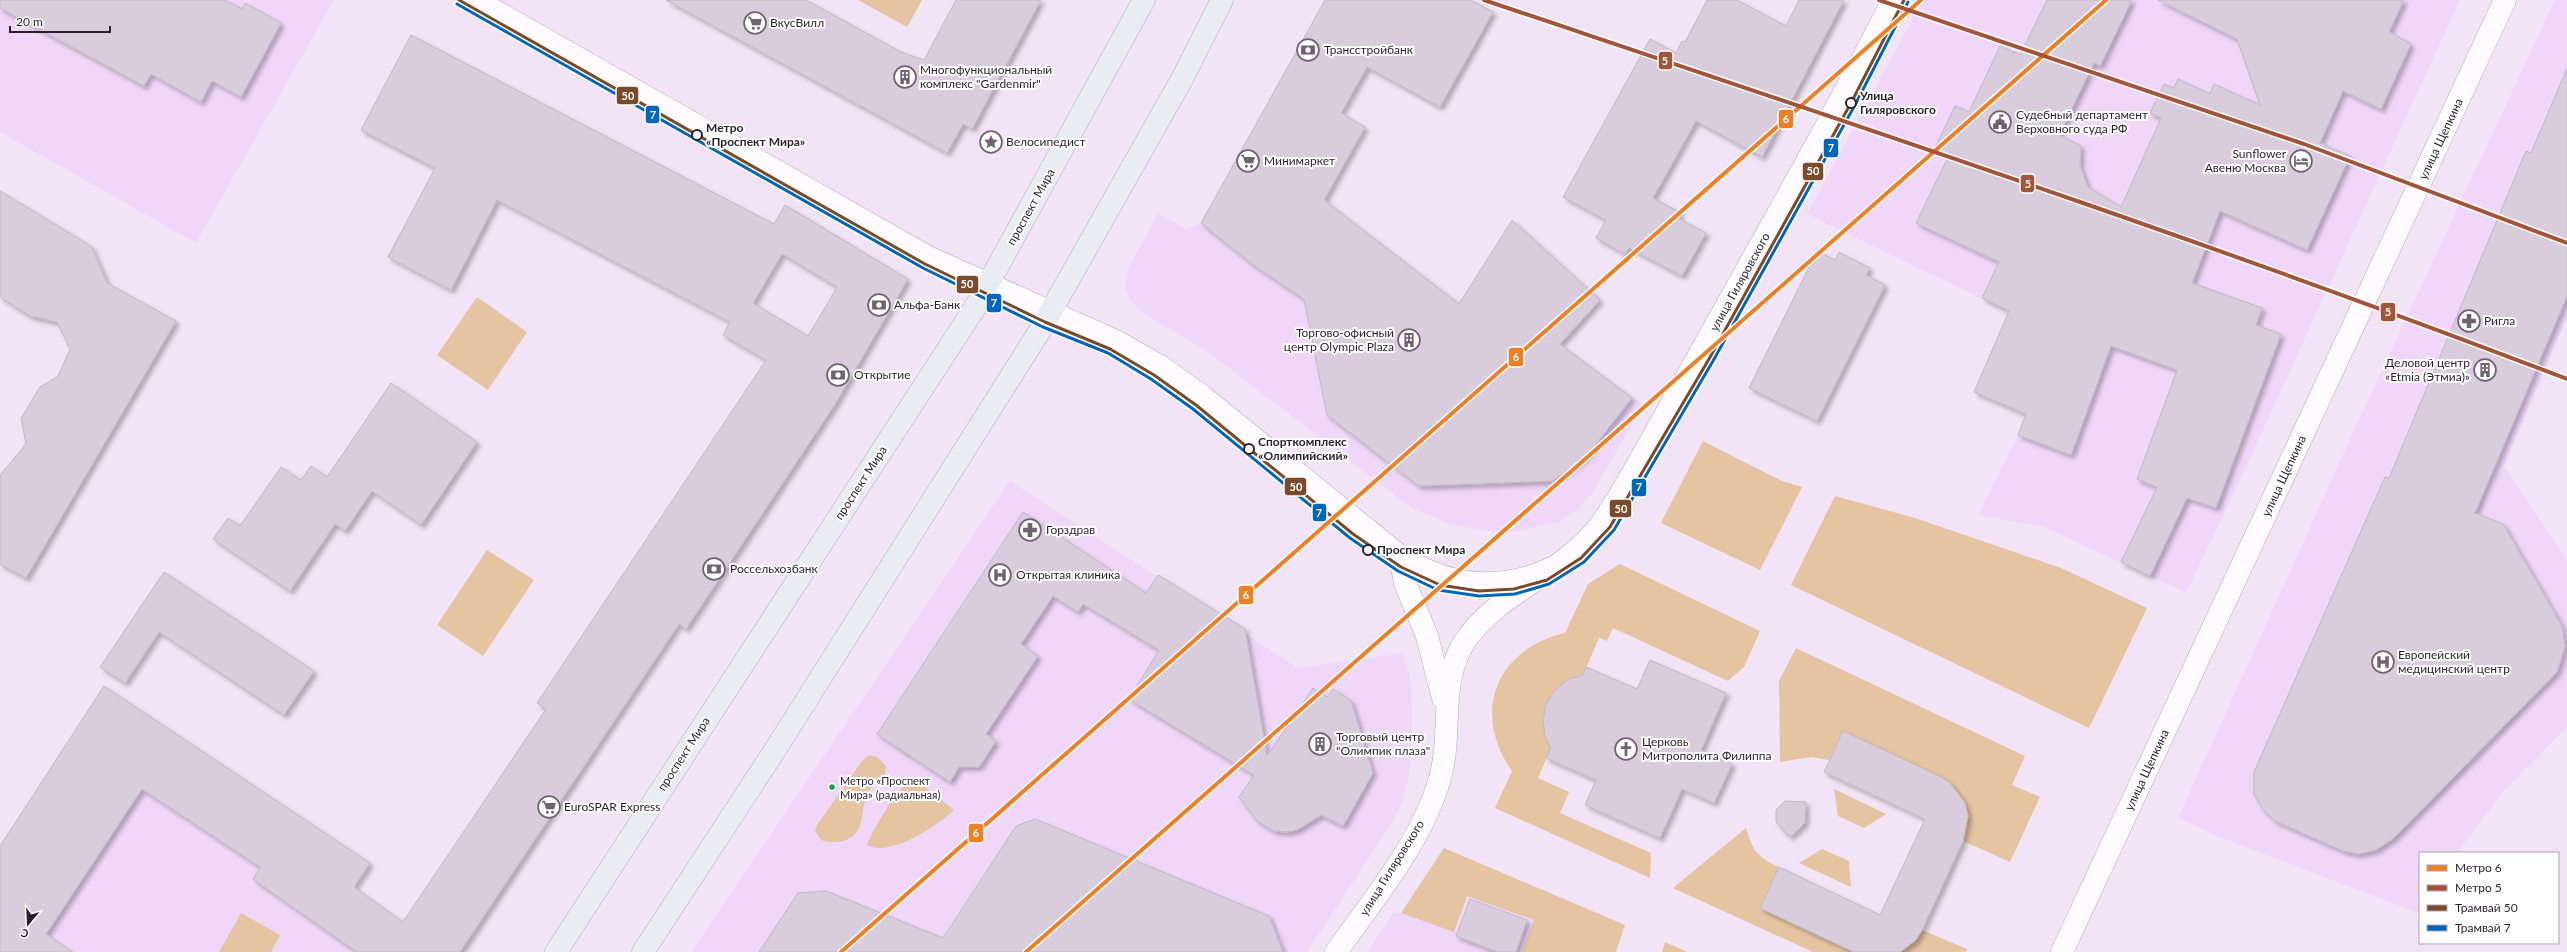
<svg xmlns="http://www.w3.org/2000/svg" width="2567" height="952" viewBox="0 0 2567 952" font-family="Lato,sans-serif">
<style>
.built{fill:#f0d7f9}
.green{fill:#e5c4a2}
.building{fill:#d9cddd;stroke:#c3b8c7;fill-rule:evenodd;filter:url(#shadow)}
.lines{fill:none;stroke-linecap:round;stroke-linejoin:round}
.tertiary-casing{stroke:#b6aaba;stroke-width:23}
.primary-casing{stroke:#b0afc1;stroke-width:23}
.tertiary{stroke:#fdfbfe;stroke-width:22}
.primary{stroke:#eaecf4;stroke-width:22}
.tram-1-casing{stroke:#fff;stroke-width:6}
.tram-2-casing{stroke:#fff;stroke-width:6}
.tram-1{stroke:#7a4b2a;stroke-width:3}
.tram-2{stroke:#0065bd;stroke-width:3}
.metro-1-casing{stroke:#fff;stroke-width:7}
.metro-2-casing{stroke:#fff;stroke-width:7}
.metro-1{stroke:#f07e23;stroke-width:4}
.metro-2{stroke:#a35539;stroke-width:4}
.stop-dot{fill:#fff;stroke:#291e2d;stroke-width:2}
.bus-dot{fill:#00a651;stroke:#fff;stroke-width:1.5}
.labels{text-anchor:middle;stroke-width:4;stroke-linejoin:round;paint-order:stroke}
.bus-label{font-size:11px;fill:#291e2d;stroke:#fff;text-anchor:start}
.poi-label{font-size:12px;fill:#291e2d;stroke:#fff;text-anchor:start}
.stop-label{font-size:12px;font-weight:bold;fill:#291e2d;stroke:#fff;text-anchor:start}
.street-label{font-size:12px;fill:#291e2d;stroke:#fff}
.line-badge{stroke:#fff;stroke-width:1.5}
.badge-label{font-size:11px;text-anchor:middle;font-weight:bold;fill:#fff}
</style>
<defs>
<filter id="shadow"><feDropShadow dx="3.5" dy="3.5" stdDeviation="2" flood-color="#0004"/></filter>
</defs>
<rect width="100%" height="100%" fill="#f2e4f6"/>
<!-- built -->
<g class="built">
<path d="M 0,0 L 334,0 L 196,243 L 0,132 Z"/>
<path d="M 1923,0 L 2460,0 L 2228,506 L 2186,593 L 2044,527 L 1978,515 L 2018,435 L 2056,335 L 1807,214 Z"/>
<path d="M 2555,0 L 2567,0 L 2567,317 L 2504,466 L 2567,560 L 2567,727 L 2503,792 L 2457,853 L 2420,853 L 2420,910 L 2418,913 L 2217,836 L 2178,818 L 2361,415 Z"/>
<path d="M 1158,213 L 1186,229 L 1201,223 L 1252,264 L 1341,214 L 1515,347 L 1560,344 L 1643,405 L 1593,492 L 1578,509 L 1559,522 L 1518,531 L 1488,531 L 1449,524 L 1410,507 L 1208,352 L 1143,313 L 1131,302 L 1126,290 L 1126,279 L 1129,267 Z"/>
<path d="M 1010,481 L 1298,668 L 1404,653 L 1411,683 L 1412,725 L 1411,762 L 1404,798 L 1394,820 L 1307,952 L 691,952 Z"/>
<path d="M 142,789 L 260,867 L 253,879 L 357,952 L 2,952 L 26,880 L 65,906 Z"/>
<path d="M 1467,896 L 1534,920 L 1522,952 L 1367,952 L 1393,913 L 1401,913 Z"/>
</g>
<!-- green -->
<g class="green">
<path d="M 858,0 L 922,0 L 907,27 Z"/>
<path d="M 477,297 L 527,332 L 488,390 L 437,355 Z"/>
<path d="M 1703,441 L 1782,481 L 1802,487 L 1760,570 L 1661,523 Z"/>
<path d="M 1835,496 L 1915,518 L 2061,568 L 2147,608 L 2089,728 L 1791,585 Z"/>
<path d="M 487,550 L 534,580 L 483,656 L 437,625 Z"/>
<path d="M 1620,564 L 1760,631 L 1744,667 L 1728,681 L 1613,628 L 1607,641 L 1599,638 L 1583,675 L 1546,704 L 1543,720 L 1545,736 L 1551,748 L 1538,778 L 1569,792 L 1560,813 L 1651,853 L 1650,878 L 1495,808 L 1512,771 C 1471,713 1496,649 1565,633 L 1588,584 Z"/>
<path d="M 1796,648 L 2025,756 L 2012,785 L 2040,797 L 2010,862 L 1963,841 C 1972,813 1964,792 1939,776 L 1843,731 L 1829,760 L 1811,757 L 1780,762 L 1779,681 Z"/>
<path d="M 869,755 L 877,757 L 886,766 C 886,781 875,781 868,792 C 859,810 867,832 846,840 C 838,843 829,843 821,840 L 815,831 L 817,825 L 862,761 Z"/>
<path d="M 911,781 L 920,783 L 954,810 C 938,825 890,858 867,845 C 870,833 900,784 911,781 Z"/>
<path d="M 1834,789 L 1886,814 L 1864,828 L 1838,816 Z"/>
<path d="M 1746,828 C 1753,851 1757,857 1779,867 L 1760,908 L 1854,952 L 1813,952 L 1673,888 Z"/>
<path d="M 1444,848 L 1625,925 L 1616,952 L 1522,952 L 1534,920 L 1467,896 L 1454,932 L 1401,913 Z"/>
<path d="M 1822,849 L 1849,861 L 1851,887 L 1799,863 Z"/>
<path d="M 241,913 L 280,935 L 271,952 L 219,952 Z"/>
<path d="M 1922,930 L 1967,949 L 1966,952 L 1900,952 L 1916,940 Z"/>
<path d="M 1665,942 L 1687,952 L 1662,952 Z"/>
</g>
<!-- building -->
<g class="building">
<path d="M 0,0 L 225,0 L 242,9 L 245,3 L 281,23 L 241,97 L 212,81 L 201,102 L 151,74 L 144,86 L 0,8 Z"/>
<path d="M 666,0 L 806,0 L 901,52 L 924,60 L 956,0 L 1041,0 L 972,129 L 963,124 L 947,153 Z"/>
<path d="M 1325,0 L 1471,0 L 1493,12 L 1440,107 L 1367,67 L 1341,113 L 1365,127 L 1324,200 L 1459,304 L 1512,220 L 1600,300 L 1560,344 L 1632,398 L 1585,458 L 1552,481 L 1419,486 L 1327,415 L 1304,299 L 1252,264 L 1201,223 Z"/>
<path d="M 1707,0 L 1737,0 L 1786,26 L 1799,0 L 1844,0 L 1762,157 L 1696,121 L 1653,198 L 1681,213 L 1678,218 L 1706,233 L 1682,276 L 1629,248 L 1625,254 L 1596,238 L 1606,220 L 1563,197 L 1650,39 L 1676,53 L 1682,41 L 1685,42 Z"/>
<path d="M 2047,0 L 2132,0 L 2100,66 L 2094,63 L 2059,135 L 2081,146 L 2080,166 L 2088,187 L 2121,207 L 2161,118 L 2150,113 L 2164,84 L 2174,88 L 2178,79 L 2210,94 L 2214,84 L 2260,105 L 2237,39 L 2158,0 L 2404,0 L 2389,32 L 2411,44 L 2381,109 L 2343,91 L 2320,143 L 2350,156 L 2307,250 L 2220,211 L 2192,283 L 2262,308 L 2256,325 L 2281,334 L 2216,508 L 2187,498 L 2150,576 L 2121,562 L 2157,487 L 2137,479 L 2177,370 L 2111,346 L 2071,455 L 2018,435 L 2026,414 L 1974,392 L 2009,311 L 1982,298 L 1999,262 L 1916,223 L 1949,155 L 1935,148 L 1955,106 L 1969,112 L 2000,46 L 2020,55 Z"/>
<path d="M 411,35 L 774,224 L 785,205 L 908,279 L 834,406 L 686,629 L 679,624 L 460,952 L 357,952 L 253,879 L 260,867 L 142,789 L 46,934 L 72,952 L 0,952 L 0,846 L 104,686 L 370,863 L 354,887 L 403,922 L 546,709 L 537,703 L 766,360 L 723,335 L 730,322 L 497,200 L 451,290 L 388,257 L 435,168 L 361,130 ZM 782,254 L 837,287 L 808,336 L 753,303 Z"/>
<path d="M 2567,68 L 2567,296 L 2475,513 L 2503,524 L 2562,626 L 2565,647 L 2557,672 L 2394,838 L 2376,850 L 2358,854 L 2343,851 L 2275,821 L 2263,810 L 2254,794 L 2254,772 L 2385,477 L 2389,478 L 2526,151 L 2531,153 Z"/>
<path d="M 0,191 L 91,246 L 107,283 L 176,321 L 26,578 L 0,564 L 0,475 L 26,444 L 21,418 L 40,387 L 58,376 L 70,349 L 57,322 L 30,316 L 0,297 Z"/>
<path d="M 1817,251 L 1835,260 L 1839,252 L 1870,268 L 1866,275 L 1885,285 L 1817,421 L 1749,388 Z"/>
<path d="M 391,383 L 477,442 L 421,525 L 372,491 L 345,531 L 335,524 L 290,591 L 213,539 L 228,518 L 240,526 L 281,467 L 301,480 L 311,466 L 327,477 Z"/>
<path d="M 1023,512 L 1146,593 L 1158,575 L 1245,629 L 1267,756 L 1313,688 L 1327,697 L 1333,689 L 1351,701 L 1373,773 L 1343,826 L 1321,815 L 1297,830 L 1287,832 L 1274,831 L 1257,821 L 1239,797 L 1254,775 L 1129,699 L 1159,650 L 1083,604 L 1078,612 L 1053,596 L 1021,644 L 1038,656 L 986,734 L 996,741 L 979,767 L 959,767 L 950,782 L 877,734 Z"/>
<path d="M 164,572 L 314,671 L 284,715 L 159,632 L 125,683 L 100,667 Z"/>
<path d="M 1650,660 L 1726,693 L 1701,750 L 1732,764 L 1714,803 L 1682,789 L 1660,838 L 1585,805 L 1596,780 L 1546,758 L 1551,748 L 1545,736 L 1543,720 L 1546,704 L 1556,689 L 1569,679 L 1583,675 L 1586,667 L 1637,689 Z"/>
<path d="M 1843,731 L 1939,776 L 1950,783 L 1965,803 L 1968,816 L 1963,841 L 1922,930 L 1916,940 L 1900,952 L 1854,952 L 1760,908 L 1779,867 L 1880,915 L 1925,819 L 1824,772 Z"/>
<path d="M 1785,801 L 1806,802 L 1805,823 L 1790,837 L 1776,822 L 1776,810 Z"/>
<path d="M 1035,819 L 1269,916 L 1283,952 L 759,952 L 798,893 L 826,891 L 943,938 L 1016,826 Z"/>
<path d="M 1470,899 L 1527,920 L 1516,952 L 1498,952 L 1456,936 Z"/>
</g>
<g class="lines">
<!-- tertiary casing -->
<g class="tertiary-casing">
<g id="tertiary">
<path d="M 476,0 L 928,257 L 1116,341 L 1160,366 L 1202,396 L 1400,556 C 1449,587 1499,593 1552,568"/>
<path d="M 1400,556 L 1405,583 L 1427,636 L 1443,698"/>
<path d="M 1336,952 C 1373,900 1423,840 1440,778 C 1453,732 1438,683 1465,641 C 1497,593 1566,572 1601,524 C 1619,499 1633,472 1648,446 C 1671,405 1694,364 1717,323 C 1776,216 1838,109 1893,0"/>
<path d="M 2062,952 L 2505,0"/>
</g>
</g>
<!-- primary casing -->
<g class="primary-casing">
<g id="primary">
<path d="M 556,952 L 976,306 L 1144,0"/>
<path d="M 643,952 L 775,750 L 1039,332 L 1182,79 L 1222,0"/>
</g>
</g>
<!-- tertiary -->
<use href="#tertiary" class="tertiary"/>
<!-- primary -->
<use href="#primary" class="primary"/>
<!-- tram-1 casing -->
<g class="tram-1-casing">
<path id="tram-1" d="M 459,0 L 925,264 L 1045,322 L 1110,349 L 1154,375 L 1196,405 L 1353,534 L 1401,567 L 1440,585 L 1479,591 L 1514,589 L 1547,580 L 1581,558 L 1610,527 L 1709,359 L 1851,103 L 1904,0"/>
</g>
<!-- tram-2 casing -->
<g class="tram-2-casing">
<path id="tram-2" d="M 457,4 L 923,268 L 1043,327 L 1108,353 L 1151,379 L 1193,409 L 1350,538 L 1398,571 L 1438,590 L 1479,596 L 1515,594 L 1549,584 L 1584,562 L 1614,530 L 1713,361 L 1855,105 L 1908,2"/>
</g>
<!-- tram-1 -->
<use href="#tram-1" class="tram-1"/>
<!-- tram-2 -->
<use href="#tram-2" class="tram-2"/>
<!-- metro-1 casing -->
<g class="metro-1-casing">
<g id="metro-1">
<path d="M 841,952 L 1921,0"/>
<path d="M 1026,952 L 2106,0"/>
</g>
</g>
<!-- metro-2 casing -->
<g class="metro-2-casing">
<g id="metro-2">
<path d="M 1484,0 C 1847,122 2210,242 2567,379"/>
<path d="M 1879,0 L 2304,144 L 2567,243"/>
</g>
</g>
<!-- metro-1 -->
<use href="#metro-1" class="metro-1"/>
<!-- metro-2 -->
<use href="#metro-2" class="metro-2"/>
</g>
<!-- icons -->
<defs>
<g id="supermarket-ring" transform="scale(1.15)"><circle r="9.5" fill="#fff" stroke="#6f6373" stroke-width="1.5"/><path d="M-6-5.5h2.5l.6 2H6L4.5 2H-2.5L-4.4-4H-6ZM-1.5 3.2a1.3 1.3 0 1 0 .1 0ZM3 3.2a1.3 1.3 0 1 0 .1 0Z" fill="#6f6373"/></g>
<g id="bank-ring" transform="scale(1.15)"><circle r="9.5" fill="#fff" stroke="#6f6373" stroke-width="1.5"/><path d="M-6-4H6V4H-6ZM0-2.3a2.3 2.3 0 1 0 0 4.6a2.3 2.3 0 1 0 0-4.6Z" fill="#6f6373"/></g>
<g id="building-ring" transform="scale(1.15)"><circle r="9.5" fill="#fff" stroke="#6f6373" stroke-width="1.5"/><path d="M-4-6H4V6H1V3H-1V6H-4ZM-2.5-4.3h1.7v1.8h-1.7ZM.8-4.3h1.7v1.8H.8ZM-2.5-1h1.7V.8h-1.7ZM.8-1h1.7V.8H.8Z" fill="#6f6373"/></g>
<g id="civic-ring" transform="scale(1.15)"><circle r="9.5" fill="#fff" stroke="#6f6373" stroke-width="1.5"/><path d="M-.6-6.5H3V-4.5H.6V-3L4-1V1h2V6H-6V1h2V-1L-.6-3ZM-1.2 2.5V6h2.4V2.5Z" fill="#6f6373"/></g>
<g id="sight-ring" transform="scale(1.15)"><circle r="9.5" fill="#fff" stroke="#6f6373" stroke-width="1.5"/><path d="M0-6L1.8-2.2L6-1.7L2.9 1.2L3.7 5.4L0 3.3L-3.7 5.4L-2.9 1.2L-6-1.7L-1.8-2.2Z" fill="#6f6373"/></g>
<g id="hotel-ring" transform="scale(1.15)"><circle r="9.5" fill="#fff" stroke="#6f6373" stroke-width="1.5"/><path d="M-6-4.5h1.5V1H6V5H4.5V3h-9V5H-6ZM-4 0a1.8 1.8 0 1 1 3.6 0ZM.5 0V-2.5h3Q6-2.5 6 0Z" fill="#6f6373"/></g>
<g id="pharmacy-ring" transform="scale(1.15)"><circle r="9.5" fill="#fff" stroke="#6f6373" stroke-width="1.5"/><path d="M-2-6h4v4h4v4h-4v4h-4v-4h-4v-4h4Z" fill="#6f6373"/></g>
<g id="hospital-ring" transform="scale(1.15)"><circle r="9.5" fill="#fff" stroke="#6f6373" stroke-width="1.5"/><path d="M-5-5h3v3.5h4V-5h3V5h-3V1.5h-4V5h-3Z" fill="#6f6373"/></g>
<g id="church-ring" transform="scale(1.15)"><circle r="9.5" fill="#fff" stroke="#6f6373" stroke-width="1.5"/><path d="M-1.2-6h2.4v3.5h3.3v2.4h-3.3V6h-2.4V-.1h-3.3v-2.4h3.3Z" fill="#6f6373"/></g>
</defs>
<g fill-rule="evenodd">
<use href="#supermarket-ring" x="755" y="23"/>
<use href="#bank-ring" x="1308" y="50"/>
<use href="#building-ring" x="905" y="77"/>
<use href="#civic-ring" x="2000" y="122"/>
<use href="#sight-ring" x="991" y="142"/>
<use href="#supermarket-ring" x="1248" y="161"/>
<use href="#hotel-ring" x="2301" y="161"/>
<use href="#bank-ring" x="879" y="305"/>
<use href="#pharmacy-ring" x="2469" y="321"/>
<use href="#building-ring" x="1409" y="340"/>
<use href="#building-ring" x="2485" y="370"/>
<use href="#bank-ring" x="838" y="375"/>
<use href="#pharmacy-ring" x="1030" y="530"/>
<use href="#bank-ring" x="714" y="569"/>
<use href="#hospital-ring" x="1000" y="575"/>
<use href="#hospital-ring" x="2383" y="662"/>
<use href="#building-ring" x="1320" y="744"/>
<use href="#church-ring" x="1626" y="749"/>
<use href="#supermarket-ring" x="549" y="807"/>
</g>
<!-- markers -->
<g class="stop-dot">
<circle cx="1851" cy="103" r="5"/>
<circle cx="697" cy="135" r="5"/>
<circle cx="1249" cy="449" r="5"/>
<circle cx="1368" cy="550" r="5"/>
</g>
<circle class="bus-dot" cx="832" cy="787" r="3.5"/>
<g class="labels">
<!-- bus labels -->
<g class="bus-label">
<text x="840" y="785">Метро «Проспект<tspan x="840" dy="14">Мира» (радиальная)</tspan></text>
</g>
<!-- poi labels -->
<g class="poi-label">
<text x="770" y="27">ВкусВилл</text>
<text x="1324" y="54">Трансстройбанк</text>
<text x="920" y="74">Многофункциональный<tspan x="920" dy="14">комплекс "Gardenmir"</tspan></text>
<text x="2016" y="119">Судебный департамент<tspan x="2016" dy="14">Верховного суда РФ</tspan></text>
<text x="1006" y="146">Велосипедист</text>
<text x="2286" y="158" text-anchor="end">Sunflower<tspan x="2286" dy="14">Авеню Москва</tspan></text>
<text x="1264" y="165">Минимаркет</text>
<text x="894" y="309">Альфа-Банк</text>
<text x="2484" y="325">Ригла</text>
<text x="1394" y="337" text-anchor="end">Торгово-офисный<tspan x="1394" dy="14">центр Olympic Plaza</tspan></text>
<text x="2470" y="367" text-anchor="end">Деловой центр<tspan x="2470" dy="14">«Etmia (Этмиа)»</tspan></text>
<text x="854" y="379">Открытие</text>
<text x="1046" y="534">Горздрав</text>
<text x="730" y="573">Россельхозбанк</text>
<text x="1016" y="579">Открытая клиника</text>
<text x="2398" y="659">Европейский<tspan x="2398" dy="14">медицинский центр</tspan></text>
<text x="1336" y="741">Торговый центр<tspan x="1336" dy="14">"Олимпик плаза"</tspan></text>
<text x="1642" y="746">Церковь<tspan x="1642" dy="14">Митрополита Филиппа</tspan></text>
<text x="564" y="811">EuroSPAR Express</text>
</g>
<!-- stop labels -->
<g class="stop-label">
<text x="1860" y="100">Улица<tspan x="1860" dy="14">Гиляровского</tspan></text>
<text x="706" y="132">Метро<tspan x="706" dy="14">«Проспект Мира»</tspan></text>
<text x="1258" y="446">Спорткомплекс<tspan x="1258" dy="14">«Олимпийский»</tspan></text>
<text x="1377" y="554">Проспект Мира</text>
</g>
<!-- street labels -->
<g class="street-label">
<text transform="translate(2441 139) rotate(-65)" y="4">улица Щепкина</text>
<text transform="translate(1031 207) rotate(-61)" y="4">проспект Мира</text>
<text transform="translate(1740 282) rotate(-61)" y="4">улица Гиляровского</text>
<text transform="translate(2284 476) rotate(-65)" y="4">улица Щепкина</text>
<text transform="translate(861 483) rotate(-57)" y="4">проспект Мира</text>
<text transform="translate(684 754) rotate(-57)" y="4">проспект Мира</text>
<text transform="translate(2147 770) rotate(-65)" y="4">улица Щепкина</text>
<text transform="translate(1392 868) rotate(-58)" y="4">улица Гиляровского</text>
</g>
</g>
<g class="line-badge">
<rect x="1658" y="51" width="15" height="19" rx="4" fill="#a35539"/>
<rect x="616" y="86" width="23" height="19" rx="4" fill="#7a4b2a"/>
<rect x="645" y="105" width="15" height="19" rx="4" fill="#0065bd"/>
<rect x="1778" y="109" width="16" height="20" rx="4" fill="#f07e23"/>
<rect x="1823" y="138" width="16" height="20" rx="4" fill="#0065bd"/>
<rect x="1802" y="162" width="22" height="19" rx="4" fill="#7a4b2a"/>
<rect x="2020" y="174" width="15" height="19" rx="4" fill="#a35539"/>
<rect x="956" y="275" width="23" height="19" rx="4" fill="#7a4b2a"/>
<rect x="986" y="293" width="16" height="20" rx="4" fill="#0065bd"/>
<rect x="2380" y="302" width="16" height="20" rx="4" fill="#a35539"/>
<rect x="1508" y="347" width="16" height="20" rx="4" fill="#f07e23"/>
<rect x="1284" y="477" width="23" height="19" rx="4" fill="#7a4b2a"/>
<rect x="1631" y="478" width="16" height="19" rx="4" fill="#0065bd"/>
<rect x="1609" y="499" width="23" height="19" rx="4" fill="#7a4b2a"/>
<rect x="1312" y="503" width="15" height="19" rx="4" fill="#0065bd"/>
<rect x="1238" y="585" width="16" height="20" rx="4" fill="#f07e23"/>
<rect x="968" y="823" width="16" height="20" rx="4" fill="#f07e23"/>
</g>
<g class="badge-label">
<text x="1665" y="65">5</text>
<text x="628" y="100">50</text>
<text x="653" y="119">7</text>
<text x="1786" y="123">6</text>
<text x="1831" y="152">7</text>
<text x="1813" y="175">50</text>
<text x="2028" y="188">5</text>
<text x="967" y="288">50</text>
<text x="994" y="307">7</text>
<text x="2388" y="316">5</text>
<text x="1516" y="361">6</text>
<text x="1296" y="491">50</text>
<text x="1639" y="491">7</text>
<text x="1621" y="513">50</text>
<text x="1319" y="517">7</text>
<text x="1246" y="599">6</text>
<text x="976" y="837">6</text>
</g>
<!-- legend -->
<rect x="2419" y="852" width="140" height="92" fill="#ffffff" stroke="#a9a5ab"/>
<rect x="2427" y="865" width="20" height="6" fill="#f07e23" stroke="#a9a5ab"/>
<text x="2455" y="872" font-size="12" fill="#291e2d">Метро 6</text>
<rect x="2427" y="885" width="20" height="6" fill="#a35539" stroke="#a9a5ab"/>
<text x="2455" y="892" font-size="12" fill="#291e2d">Метро 5</text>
<rect x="2427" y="905" width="20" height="6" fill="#7a4b2a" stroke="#a9a5ab"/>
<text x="2455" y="912" font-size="12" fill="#291e2d">Трамвай 50</text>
<rect x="2427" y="925" width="20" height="6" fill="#0065bd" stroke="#a9a5ab"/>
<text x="2455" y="932" font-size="12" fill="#291e2d">Трамвай 7</text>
<!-- north arrow -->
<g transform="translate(28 924) rotate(199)" stroke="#ffffff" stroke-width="3" paint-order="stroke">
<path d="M0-3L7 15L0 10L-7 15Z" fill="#291e2d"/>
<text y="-6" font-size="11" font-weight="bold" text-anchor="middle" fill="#291e2d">С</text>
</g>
<!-- scale -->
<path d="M10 26v6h100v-6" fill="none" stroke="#291e2d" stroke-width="2"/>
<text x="16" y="26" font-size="12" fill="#291e2d" stroke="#ffffff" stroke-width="3" paint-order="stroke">20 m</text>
</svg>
